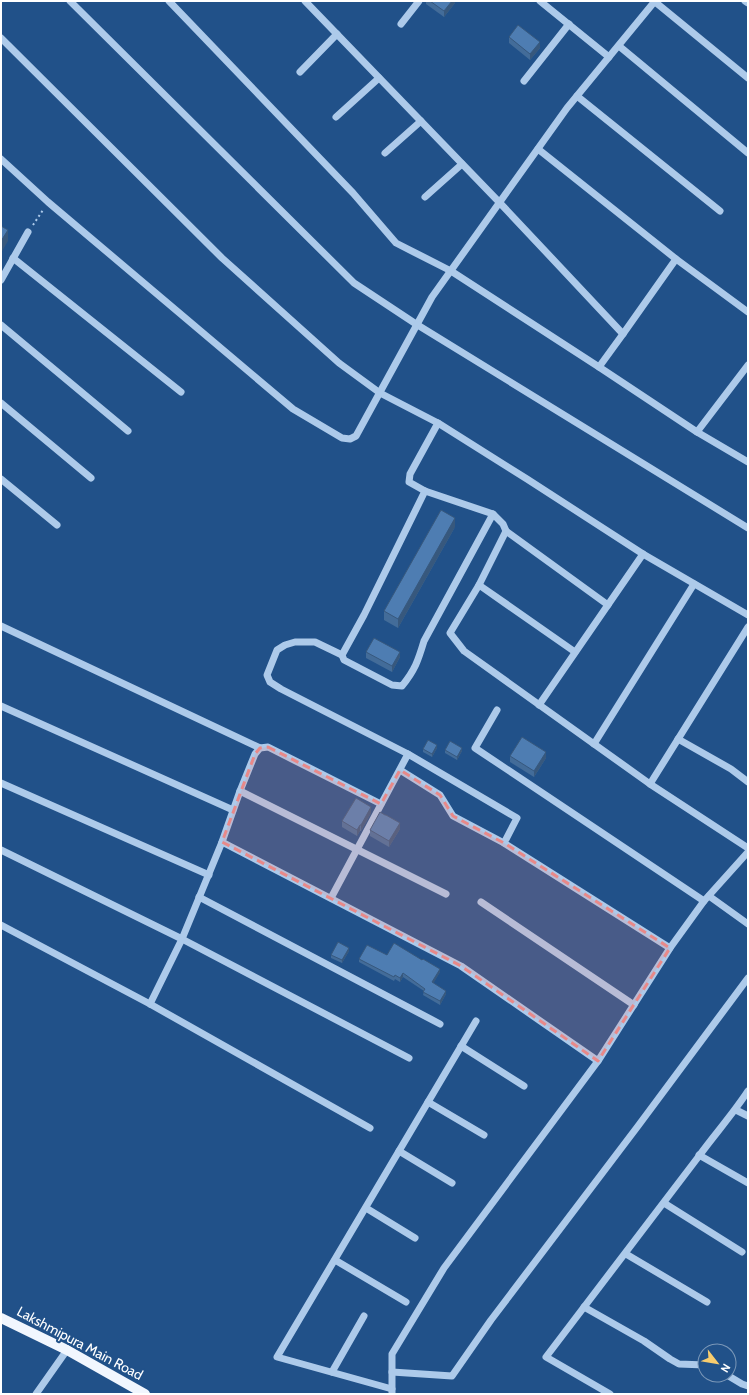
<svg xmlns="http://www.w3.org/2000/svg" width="749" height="1395" viewBox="0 0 749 1395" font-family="Cabin,sans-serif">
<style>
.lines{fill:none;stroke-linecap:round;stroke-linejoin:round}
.path{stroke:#adcaea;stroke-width:2;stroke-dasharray:2 3;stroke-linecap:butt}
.minor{stroke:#adcaea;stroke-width:7}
.major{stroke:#f1f6fe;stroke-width:10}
.wall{fill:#436c99}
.shaded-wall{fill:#37587d}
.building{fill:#4e7db2;stroke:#37587d}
.marked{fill:#e88989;fill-opacity:0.2;stroke:#e88989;stroke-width:3;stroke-dasharray:8 5;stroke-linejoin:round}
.labels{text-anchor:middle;stroke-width:4;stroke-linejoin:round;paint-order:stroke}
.street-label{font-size:14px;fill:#fff;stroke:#215189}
</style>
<rect width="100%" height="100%" fill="#215189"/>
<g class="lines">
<!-- path -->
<path class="path" d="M 33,225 L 43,210"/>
<!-- minor -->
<g class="minor">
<path d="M 70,1 L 354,283 L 416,324 L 748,528"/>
<path d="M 169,1 L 353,193 L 396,243 L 451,271 L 599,367 L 697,432 L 748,462"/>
<path d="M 305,1 L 500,203 L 623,334"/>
<path d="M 540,1 L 609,57"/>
<path d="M 654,1 L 748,78"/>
<path d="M 745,1 L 748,3"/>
<path d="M 401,24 L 419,1"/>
<path d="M 1,38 L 222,258 L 339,363 L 380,393 L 438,423 L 527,479 L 643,554 L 748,615"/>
<path d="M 619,46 L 748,153"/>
<path d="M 300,72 L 337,34"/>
<path d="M 524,81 L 569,24"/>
<path d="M 577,96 L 720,211"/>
<path d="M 336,117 L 379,78"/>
<path d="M 538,149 L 676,259 L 748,312"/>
<path d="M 385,153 L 421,121"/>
<path d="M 1,159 L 48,202 L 293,409 L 342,438 L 350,439 L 356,436 L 432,297 L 567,108 L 655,1"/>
<path d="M 425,197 L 462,164"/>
<path d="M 13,258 L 181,392"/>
<path d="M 1,280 L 28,232"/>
<path d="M 1,325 L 128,431"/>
<path d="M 599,367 L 623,334 L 676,259"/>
<path d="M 1,403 L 91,478"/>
<path d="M 438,423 L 410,474 L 409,482 L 425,491 L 493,514 L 503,524 L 506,531 L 608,605"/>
<path d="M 697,432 L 748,365"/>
<path d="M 1,479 L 57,525"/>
<path d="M 425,491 L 364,615 L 342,655 L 344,660 L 392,685 L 402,686 C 415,670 418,661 424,641 L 493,514"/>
<path d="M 506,531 L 479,585 L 450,633 L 464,651 L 650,784 L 748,848"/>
<path d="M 479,585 L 575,652"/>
<path d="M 1,626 L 260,748"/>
<path d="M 342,655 L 315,642 L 295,642 L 285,645 L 277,650 L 267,675 L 270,682 L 281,689 L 408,754"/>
<path d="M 539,705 L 643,554"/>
<path d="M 1,706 L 233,810"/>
<path d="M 497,710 L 475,748 L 704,901"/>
<path d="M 678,739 L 731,769 L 748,782"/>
<path d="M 594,744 L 694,584"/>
<path d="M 400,770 L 440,795 L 453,816 L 504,843"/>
<path d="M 1,783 L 209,875"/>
<path d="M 650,784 L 748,627"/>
<path d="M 240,791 L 446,894"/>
<path d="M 222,842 L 461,966 L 598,1061"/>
<path d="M 1,850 L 182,939 L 409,1058"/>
<path d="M 709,896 L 748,924"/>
<path d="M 199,897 L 440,1024"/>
<path d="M 331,898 L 408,754 L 517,818 L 504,843 L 670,948"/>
<path d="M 481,902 L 634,1005"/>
<path d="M 1,925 L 150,1004 L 370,1128"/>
<path d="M 150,1004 L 182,939 L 222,842 L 240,791 L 255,754 L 260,748 L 268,747 L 381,804"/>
<path d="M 461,1046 L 524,1086"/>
<path d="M 428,1102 L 484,1135"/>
<path d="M 736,1110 L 748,1116"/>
<path d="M 399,1151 L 452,1183"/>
<path d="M 699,1155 L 748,1183"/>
<path d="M 664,1203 L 742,1252"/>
<path d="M 366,1208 L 415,1238"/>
<path d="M 626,1254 L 707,1302"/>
<path d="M 335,1260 L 406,1302"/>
<path d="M 584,1307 L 644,1341 L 670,1359 L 679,1364 L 705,1365"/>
<path d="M 332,1372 L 364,1316"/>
<path d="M 392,1372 L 452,1376 L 491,1320 L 638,1126 L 748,978"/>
<path d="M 727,1375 L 742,1384 L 748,1386"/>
<path d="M 392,1389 L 277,1357 L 476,1021"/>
<path d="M 36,1394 L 67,1350"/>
<path d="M 392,1394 L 392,1354 L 444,1268 L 598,1061 L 670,948 L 704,901 L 748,852"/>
<path d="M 610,1394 L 546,1357 C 597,1290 648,1223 699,1156 C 715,1134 733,1114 748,1091"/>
</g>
<!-- major -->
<path class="major" d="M 1,1318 L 67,1350 L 145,1394"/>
</g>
<!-- wall -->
<g class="wall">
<path d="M 426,1 L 455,1 L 455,3 L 444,17 L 426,4 Z"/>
<path d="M 509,37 L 540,48 L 530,60 L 509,43 Z"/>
<path d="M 455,527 L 398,628 L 384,620 L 384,611 Z"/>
<path d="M 366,652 L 400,657 L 392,672 L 366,658 Z"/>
<path d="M 437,748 L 432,757 L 423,752 L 423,749 Z"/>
<path d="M 445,750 L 462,751 L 457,760 L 445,753 Z"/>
<path d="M 510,756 L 546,758 L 534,777 L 510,762 Z"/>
<path d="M 371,813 L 361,831 L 360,831 L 357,836 L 342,827 L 342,821 Z"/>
<path d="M 385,815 L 400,829 L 389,847 L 370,836 L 370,830 Z"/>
<path d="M 349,951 L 342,963 L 331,958 L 331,955 Z"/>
<path d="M 387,955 L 440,972 L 433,983 L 446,994 L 440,1005 L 423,995 L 424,991 L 403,977 L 400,982 L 395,979 L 394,981 L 359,962 L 359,959 Z"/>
</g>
<!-- shaded-wall -->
<g class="shaded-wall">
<path d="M 452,1 L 455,1 L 455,3 L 444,17 L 444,11 Z"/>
<path d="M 540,42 L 540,48 L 530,60 L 530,54 Z"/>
<path d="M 8,230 L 8,241 L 1,253 L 1,241 Z"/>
<path d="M 455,518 L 455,527 L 398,628 L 398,619 Z"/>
<path d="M 400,652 L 400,657 L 392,672 L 392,666 Z"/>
<path d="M 437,745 L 437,748 L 432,757 L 432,754 Z"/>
<path d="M 462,748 L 462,751 L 457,760 L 457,757 Z"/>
<path d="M 546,752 L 546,758 L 534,777 L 534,771 Z"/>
<path d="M 371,807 L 371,813 L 361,831 L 361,825 Z"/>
<path d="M 400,823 L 400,829 L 389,847 L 389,841 Z"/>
<path d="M 360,825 L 360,831 L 357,836 L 357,830 Z"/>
<path d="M 349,948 L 349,951 L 342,963 L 342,960 Z"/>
<path d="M 440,969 L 440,972 L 432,986 L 432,982 Z"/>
<path d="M 403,973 L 403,977 L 400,982 L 400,978 Z"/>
<path d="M 446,991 L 446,994 L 440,1005 L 440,1001 Z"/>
</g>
<!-- building -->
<g class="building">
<path d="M 430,1 L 452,1 L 444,11 Z"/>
<path d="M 518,25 L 540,42 L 530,54 L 509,37 Z"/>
<path d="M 1,226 L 8,230 L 1,241 Z"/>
<path d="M 441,510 L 455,518 L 398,619 L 384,611 Z"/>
<path d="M 374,638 L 400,652 L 392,666 L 366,652 Z"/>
<path d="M 522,737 L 546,752 L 534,771 L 510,756 Z"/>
<path d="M 428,740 L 437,745 L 432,754 L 423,749 Z"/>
<path d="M 450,741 L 462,748 L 457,757 L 445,750 Z"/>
<path d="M 356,798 L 371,807 L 361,825 L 360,825 L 357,830 L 342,821 Z"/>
<path d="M 380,812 L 385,815 L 386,815 L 400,823 L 389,841 L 370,830 Z"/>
<path d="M 338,942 L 349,948 L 342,960 L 331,955 Z"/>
<path d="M 394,943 L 422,960 L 423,959 L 440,969 L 432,982 L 446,991 L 440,1001 L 423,992 L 425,989 L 403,973 L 400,978 L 395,975 L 394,977 L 359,959 L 367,945 L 387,955 Z"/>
</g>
<!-- marked area -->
<path class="marked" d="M 268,747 L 381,804 L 400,770 L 440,795 L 453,816 L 504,843 L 670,948 L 598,1061 L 461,966 L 222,842 L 255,754 L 260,748 Z"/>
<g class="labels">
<!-- street labels -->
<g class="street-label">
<text transform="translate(80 1343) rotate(28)" y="5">Lakshmipura Main Road</text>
</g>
</g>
<!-- border -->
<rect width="749" height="1395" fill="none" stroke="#ffffff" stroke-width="4"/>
<!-- north arrow -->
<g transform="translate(717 1363) rotate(121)"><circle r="19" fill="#215189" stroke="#7a97b8"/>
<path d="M0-3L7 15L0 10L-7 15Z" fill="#f7cc6e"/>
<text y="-6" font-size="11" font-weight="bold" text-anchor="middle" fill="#ffffff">N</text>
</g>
</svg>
